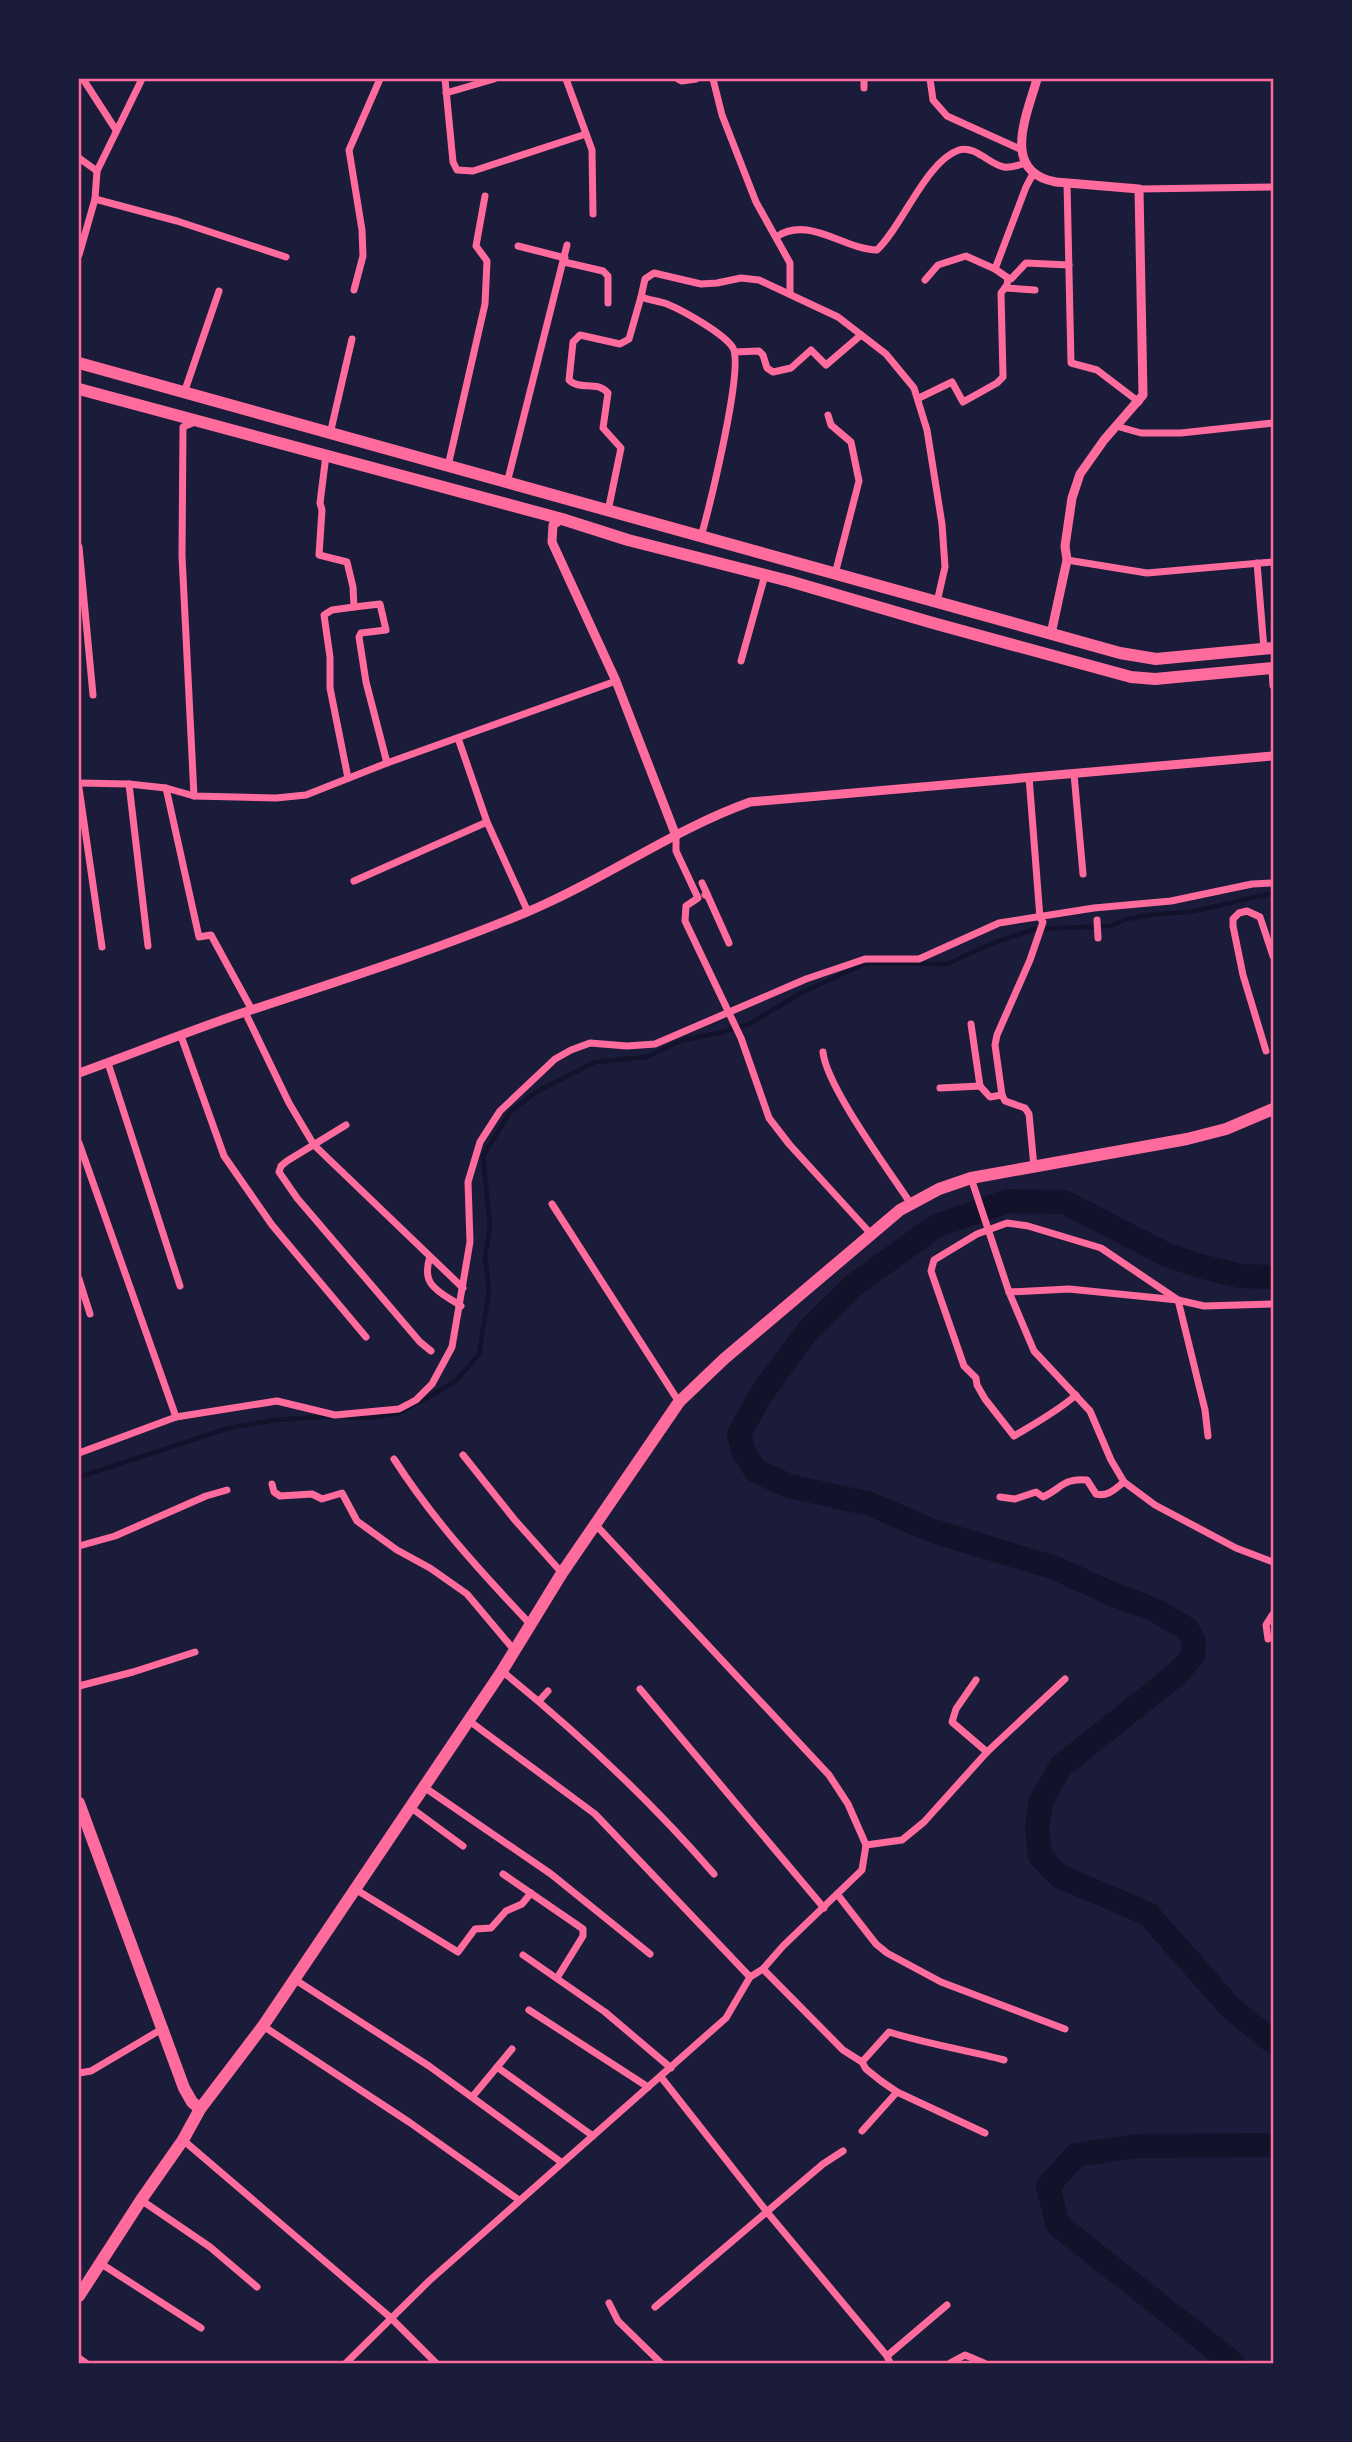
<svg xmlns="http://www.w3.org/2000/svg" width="1352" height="2442" viewBox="0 0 1352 2442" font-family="Lato,sans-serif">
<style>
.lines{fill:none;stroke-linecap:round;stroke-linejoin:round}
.stream{stroke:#12122b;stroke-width:4.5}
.river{stroke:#12122b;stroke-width:24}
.minor{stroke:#ff6b9d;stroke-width:7}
.tertiary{stroke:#ff6b9d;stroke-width:9}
.primary{stroke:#ff6b9d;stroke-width:12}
.neatline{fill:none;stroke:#ff6b9d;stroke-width:2.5}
</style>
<rect width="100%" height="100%" fill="#1b1b3a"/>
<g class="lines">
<!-- stream -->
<g class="stream">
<path d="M 347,1417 L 370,1418 L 399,1413 L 455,1382 L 479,1354 L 489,1291 L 485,1257 L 490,1228 L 483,1156 L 510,1112 L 536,1092 L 595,1062 L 646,1057 L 683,1040 L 719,1033 L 749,1024 L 801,993 L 866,963 L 947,964 L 993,943 L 1035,929 L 1110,926 L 1127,919 L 1156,914 L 1190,912 L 1273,893"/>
<path d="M 79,1477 L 229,1428 L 275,1420 L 332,1416"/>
</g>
<!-- river -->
<g class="river">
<path d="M 1273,1277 L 1240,1276 L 1200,1266 L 1167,1255 L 1064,1202 L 1008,1201 L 936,1226 L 854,1285 L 809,1329 L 760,1396 L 739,1434 L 744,1453 L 756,1471 L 789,1486 L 870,1504 L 933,1531 L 1055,1568 L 1112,1594 L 1155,1610 L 1187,1629 L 1194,1641 L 1193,1655 L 1177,1674 L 1061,1766 L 1041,1801 L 1037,1828 L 1040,1856 L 1059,1876 L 1148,1914 L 1231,2008 L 1273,2042"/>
<path d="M 1233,2363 L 1058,2225 L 1048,2186 L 1076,2155 L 1136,2146 L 1273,2145"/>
</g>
<!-- minor -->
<g class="minor">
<path d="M 83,79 L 116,130"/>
<path d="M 445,79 L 453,162 L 457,170 L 473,171 L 586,134"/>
<path d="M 566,79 L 592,150 L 593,214"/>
<path d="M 678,79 L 682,81 L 696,79"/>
<path d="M 713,79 L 722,115 L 756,202 L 790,263 L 790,293"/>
<path d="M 864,79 L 864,88"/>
<path d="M 930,79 L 933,100 L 947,116 L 1020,149"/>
<path d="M 446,93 L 494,79"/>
<path d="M 79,158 L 97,171"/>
<path d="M 1067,183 L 1071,363 L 1097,370 L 1139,402"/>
<path d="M 1139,189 L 1273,187"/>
<path d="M 95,199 L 177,221 L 286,257"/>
<path d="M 776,237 C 808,215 843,249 877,250 C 902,227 926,161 959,150 C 975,145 990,165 1004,167 C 1011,168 1019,165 1026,163"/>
<path d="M 518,246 L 565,258"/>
<path d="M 79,255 L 95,199 L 97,171 L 142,79"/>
<path d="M 564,262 L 603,271 L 608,276 L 608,303"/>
<path d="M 1008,278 L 1011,279 L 1026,263 L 1069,265"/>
<path d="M 925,280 L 938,265 L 966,256 L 995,269 L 1026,187 L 1034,172"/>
<path d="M 1005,288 L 1035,290"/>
<path d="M 354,290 L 363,256 L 362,230 L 349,150 L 380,79"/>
<path d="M 735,352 L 759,351 L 763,355 L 767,368 L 773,372 L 791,368 L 811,350 L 826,365 L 861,335"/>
<path d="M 184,393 L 219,291"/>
<path d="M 919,398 L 952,382 L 963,402 L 997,383 L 1003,377 L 1001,293 L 1007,285 L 1008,278 L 995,269"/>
<path d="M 828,415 L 831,425 L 851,442 L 859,481 L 835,574"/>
<path d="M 1116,426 L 1141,433 L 1181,433 L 1273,423"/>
<path d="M 330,434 L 352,339"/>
<path d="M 326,455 L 320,503 L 322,510 L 319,555 L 347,562 L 353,587 L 354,607 L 332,610 L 324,615 L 330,657 L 330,688 L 348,778"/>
<path d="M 448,466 L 485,304 L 487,261 L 476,246 L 485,196"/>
<path d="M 507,483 L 567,245"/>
<path d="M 608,511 L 621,448 L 603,428 L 608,393 C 597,380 580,391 569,380 L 573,342 L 580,335 L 620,344 L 629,339 L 641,297"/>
<path d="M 701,537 C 709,508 744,369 733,348 C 725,334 682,310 667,304 C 659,301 649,300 641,297 L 645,279 L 654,273 L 701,284 L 717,283 L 741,278 L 759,280 L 838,317 L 886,354 L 914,388 L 927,430 L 942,524 L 945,567 L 937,602"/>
<path d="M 79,547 L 93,695"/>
<path d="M 1067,560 L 1147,573 L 1273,562"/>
<path d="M 1257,563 L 1264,649"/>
<path d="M 354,607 L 380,604 L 386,630 L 361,633 L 359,637 L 366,682 L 387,763"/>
<path d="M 741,661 L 765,575"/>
<path d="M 1272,669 L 1273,686"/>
<path d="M 458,738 L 487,822 L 528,912"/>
<path d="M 1074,774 L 1083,874"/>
<path d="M 1029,777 L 1040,918 L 1043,922 L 1030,960 L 997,1035 L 995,1045 L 1002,1095 L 1005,1101 L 1025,1108 L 1029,1114 L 1034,1167"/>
<path d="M 79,783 L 129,784 L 166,788 L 194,796 L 276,798 L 306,795 L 387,763 L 616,681"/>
<path d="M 129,784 L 148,946"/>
<path d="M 79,788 L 102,947"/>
<path d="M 166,788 L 199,937 L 211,935 L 252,1010"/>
<path d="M 194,796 L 182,556 L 183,427 L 197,421"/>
<path d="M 676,836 L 676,851 L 698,898 L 686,906 L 685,921 L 741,1038 L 769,1118 L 789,1144 L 871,1234"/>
<path d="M 354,881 L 487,822"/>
<path d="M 702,883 L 707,894 L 705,895"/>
<path d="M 707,894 L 729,943"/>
<path d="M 1097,920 L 1098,938"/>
<path d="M 245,1012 L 289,1103 L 314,1145 L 463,1288"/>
<path d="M 971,1024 L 980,1086"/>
<path d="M 181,1036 L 224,1156 L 272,1225 L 366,1337"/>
<path d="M 1266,1051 L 1243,975 L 1233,926 L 1233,919 L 1239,913 L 1247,911 L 1260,917 L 1273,956"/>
<path d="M 823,1052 C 826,1086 890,1172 911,1204"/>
<path d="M 108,1063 L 180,1286"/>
<path d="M 940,1088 L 980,1086 L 990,1097 L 1002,1095"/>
<path d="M 346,1125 L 287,1161 L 281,1166 L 279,1172 L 297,1198 L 420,1342 L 431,1351"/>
<path d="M 79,1143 L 176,1417"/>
<path d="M 971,1178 L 1009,1292 L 1034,1351 L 1090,1411 L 1111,1460 L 1124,1482 L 1155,1505 L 1236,1548 L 1273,1562"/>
<path d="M 552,1204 L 679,1402"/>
<path d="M 430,1257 C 420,1286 440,1292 461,1306"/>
<path d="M 79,1279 L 90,1314"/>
<path d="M 1009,1292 L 1069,1289 L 1178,1300 L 1204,1306 L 1273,1304"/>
<path d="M 1076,1395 C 1058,1411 1034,1424 1014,1436 L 985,1399 L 977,1385 L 976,1378 L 964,1366 L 931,1271 L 934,1260 L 977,1234 L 1007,1223 L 1028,1226 L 1101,1248 L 1178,1300 L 1205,1410 L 1208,1436"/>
<path d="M 79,1453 L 176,1417 L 277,1401 L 335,1415 L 399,1409 L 416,1400 L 432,1384 L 452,1347 L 470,1242 L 468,1182 L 480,1142 L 500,1111 L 555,1059 L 571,1050 L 590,1043 L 627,1046 L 655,1044 L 806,979 L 865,959 L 919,959 L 999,923 L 1094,908 L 1171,901 L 1252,884 L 1273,883"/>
<path d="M 463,1455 L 514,1519 L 562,1573"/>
<path d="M 394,1459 C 433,1520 482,1573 531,1625"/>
<path d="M 272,1484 L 274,1492 L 280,1496 L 312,1494 L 322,1499 L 342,1493 L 357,1521 L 397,1550 L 430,1568 L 467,1594 L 515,1651"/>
<path d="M 1000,1497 L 1015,1499 L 1036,1492 L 1043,1497 C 1062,1488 1063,1478 1087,1480 L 1096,1494 C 1108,1497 1115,1489 1124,1482"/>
<path d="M 79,1546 L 115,1536 L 206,1496 L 227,1490"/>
<path d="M 1268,1639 L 1266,1625 L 1273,1614"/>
<path d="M 502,1671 C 577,1732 650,1800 714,1874"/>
<path d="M 976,1680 L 956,1709 L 952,1722 L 987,1752"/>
<path d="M 79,1686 L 133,1672 L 195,1652"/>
<path d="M 640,1689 L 824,1908"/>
<path d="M 539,1701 L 548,1691"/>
<path d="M 468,1720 L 595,1814 L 750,1977"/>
<path d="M 424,1787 L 551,1874 L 650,1954"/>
<path d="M 410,1807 L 463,1846"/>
<path d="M 866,1845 L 902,1840 L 924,1822 L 987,1752 L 1065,1679"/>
<path d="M 503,1874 L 583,1929 L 583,1936 L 557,1978"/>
<path d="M 355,1889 L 458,1952 L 475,1929 L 491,1928 L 506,1911 L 522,1904 L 531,1893"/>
<path d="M 837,1894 L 876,1944 L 887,1953 L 941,1982 L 1065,2029"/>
<path d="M 523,1955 L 605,2012 L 671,2068"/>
<path d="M 763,1969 L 843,2050 L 862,2062 L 866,2069 L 881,2081 L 897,2092 L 985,2133"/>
<path d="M 294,1979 L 429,2066 L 561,2162"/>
<path d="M 529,2010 L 648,2087"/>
<path d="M 263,2026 L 409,2122 L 519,2200"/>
<path d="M 862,2062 L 889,2032 C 927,2044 966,2050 1004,2060"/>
<path d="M 497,2067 L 593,2136"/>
<path d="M 79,2073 L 91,2071 L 162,2029"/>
<path d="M 661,2077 L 767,2212 L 887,2356 L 890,2363"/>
<path d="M 473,2096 L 512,2049"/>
<path d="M 862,2131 L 897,2092"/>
<path d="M 183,2140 L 391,2318 L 436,2363"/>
<path d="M 141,2200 L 210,2247 L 257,2287"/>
<path d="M 100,2263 L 201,2328"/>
<path d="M 609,2303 L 618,2321 L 661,2363"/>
<path d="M 655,2307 L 823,2164 L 843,2151"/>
<path d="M 887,2356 L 947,2305"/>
<path d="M 79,2358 L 86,2363"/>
<path d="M 346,2363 L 429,2281 L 726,2018 L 750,1977 L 763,1969 L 783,1946 L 862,1870 L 866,1845 L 848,1804 L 829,1775 L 595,1524"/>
<path d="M 950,2363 L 965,2355 L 984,2363"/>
</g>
<!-- tertiary -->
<g class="tertiary">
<path d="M 1037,79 C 1027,115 1000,172 1056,182 L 1139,189 L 1143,395 L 1104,440 L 1080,474 L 1072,498 L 1065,546 L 1067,560 L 1051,634"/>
<path d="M 562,519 L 553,525 L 552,542 L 616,681 L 676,836"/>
<path d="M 79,1073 C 135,1053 191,1030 248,1011 C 342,980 436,950 527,912 C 604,880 672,830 750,802 L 1273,756"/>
</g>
<!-- primary -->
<g class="primary">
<path d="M 79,363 L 1120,653 L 1156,659 L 1273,648"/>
<path d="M 79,389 L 562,519 L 628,540 L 789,581 L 933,623 L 1131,677 L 1155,679 L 1273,668"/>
<path d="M 79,1803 L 184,2088 L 192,2102 L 200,2109"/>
<path d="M 79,2296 L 141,2200 L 183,2140 L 200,2109 L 263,2026 L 502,1671 L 562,1573 L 679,1402 L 724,1359 L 900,1210 L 939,1189 L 971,1178 L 1187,1139 L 1226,1129 L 1273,1109"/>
</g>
</g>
<!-- border -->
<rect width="1352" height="2442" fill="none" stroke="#1b1b3a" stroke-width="161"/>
<rect x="80" y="80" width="1192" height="2282" class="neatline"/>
</svg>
